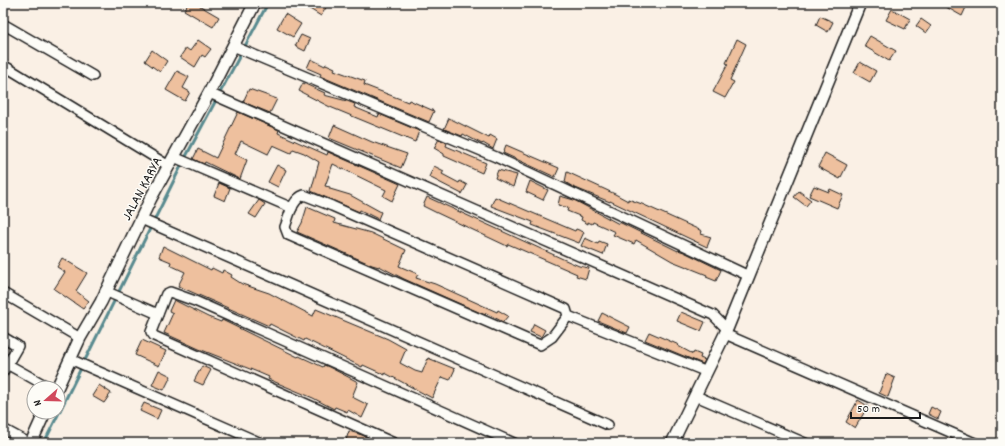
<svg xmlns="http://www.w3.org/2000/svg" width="1005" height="446" viewBox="0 0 1005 446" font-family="Dekko,sans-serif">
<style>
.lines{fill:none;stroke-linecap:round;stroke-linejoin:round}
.stream{stroke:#598a8f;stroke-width:3}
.building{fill:#eec09e;stroke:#1c1c1c}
.minor-casing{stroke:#1c1c1c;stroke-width:12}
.tertiary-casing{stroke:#1c1c1c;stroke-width:14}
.minor{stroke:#fdfcf7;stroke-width:9}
.tertiary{stroke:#fdfcf7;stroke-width:11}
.labels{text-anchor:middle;stroke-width:3;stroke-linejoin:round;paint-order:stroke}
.street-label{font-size:14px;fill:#1c1c1c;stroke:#fdfcf7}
</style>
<rect width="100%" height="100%" fill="#faf0e5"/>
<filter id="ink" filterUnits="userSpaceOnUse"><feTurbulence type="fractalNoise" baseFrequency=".025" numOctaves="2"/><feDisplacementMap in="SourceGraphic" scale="8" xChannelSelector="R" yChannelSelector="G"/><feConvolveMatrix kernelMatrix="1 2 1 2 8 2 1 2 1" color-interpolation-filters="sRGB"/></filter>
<g filter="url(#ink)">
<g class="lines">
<!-- stream -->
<path class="stream" d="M 44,443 L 184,160 L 268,3"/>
</g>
<!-- building -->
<g class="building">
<path d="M 189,3 L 195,3 L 219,17 L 213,27 L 184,10 Z"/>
<path d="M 300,3 L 322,3 L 327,6 L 321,16 Z"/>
<path d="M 939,3 L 968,3 L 962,16 Z"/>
<path d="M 892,9 L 910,19 L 905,29 L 886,20 Z"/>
<path d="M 285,14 L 301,24 L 293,37 L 277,28 Z"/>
<path d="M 820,16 L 833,22 L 828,32 L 816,25 Z"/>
<path d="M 921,19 L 931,26 L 926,33 L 916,26 Z"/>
<path d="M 301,35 L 310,39 L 305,51 L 295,46 Z"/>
<path d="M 870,36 L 896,51 L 889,61 L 864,46 Z"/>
<path d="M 737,39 L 746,44 L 730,80 L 734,82 L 725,98 L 713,92 L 728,64 L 726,63 Z"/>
<path d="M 198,40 L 211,49 L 205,57 L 202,55 L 195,67 L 180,57 L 186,48 L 190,51 Z"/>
<path d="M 152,50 L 167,61 L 160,72 L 145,61 Z"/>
<path d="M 311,59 L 325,66 L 326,64 L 335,68 L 334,70 L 365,81 L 364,85 L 408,102 L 409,100 L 434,111 L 429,122 L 320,76 L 321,74 L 307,68 Z"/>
<path d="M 860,62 L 876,71 L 870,82 L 854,73 Z"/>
<path d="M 177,71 L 189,77 L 183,88 L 190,92 L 185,101 L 166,90 Z"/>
<path d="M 303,83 L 325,93 L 324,95 L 347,101 L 355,104 L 354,107 L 378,117 L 379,114 L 419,131 L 415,142 L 330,107 L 299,91 Z"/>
<path d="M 249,89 L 277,99 L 270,113 L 243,102 Z"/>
<path d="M 238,112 L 279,130 L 278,133 L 300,143 L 327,155 L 328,152 L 400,184 L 392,201 L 383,196 L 386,190 L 333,164 L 325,186 L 330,187 L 330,189 L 350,195 L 381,212 L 378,219 L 360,210 L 359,212 L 311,191 L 319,162 L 304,153 L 293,149 L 291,153 L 273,145 L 268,154 L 241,141 L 235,154 L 247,160 L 240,179 L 205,162 L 204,164 L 193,159 L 198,149 L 216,158 Z"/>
<path d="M 449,118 L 489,138 L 490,135 L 497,139 L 493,149 L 483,143 L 482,144 L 463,134 L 462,136 L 444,129 Z"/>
<path d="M 334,125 L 372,142 L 407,154 L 401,168 L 329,138 Z"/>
<path d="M 439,139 L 447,143 L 446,146 L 486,163 L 482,173 L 444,156 L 444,154 L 434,148 Z"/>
<path d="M 506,145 L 559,168 L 555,177 L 503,153 Z"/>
<path d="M 825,153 L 847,165 L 840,179 L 818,167 Z"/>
<path d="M 277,165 L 286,170 L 278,187 L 268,182 Z"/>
<path d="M 434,166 L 444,171 L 442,174 L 459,183 L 460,181 L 467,185 L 462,194 L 429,177 Z"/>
<path d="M 498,170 L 517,175 L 513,187 L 495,178 Z"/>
<path d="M 567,172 L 615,194 L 628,201 L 628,199 L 642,204 L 702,231 L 701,234 L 711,237 L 707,247 L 610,201 L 610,202 L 573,187 L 565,182 Z"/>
<path d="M 530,181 L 548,190 L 543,200 L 526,192 Z"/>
<path d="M 219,183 L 230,188 L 225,201 L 214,196 Z"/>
<path d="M 814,186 L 829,192 L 830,189 L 843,195 L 837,208 L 809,196 Z"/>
<path d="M 799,191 L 811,200 L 806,206 L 794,197 Z"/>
<path d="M 560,196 L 574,200 L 619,224 L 619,222 L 678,251 L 678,250 L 684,252 L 721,270 L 716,281 L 706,277 L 707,275 L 672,261 L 636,240 L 634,244 L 613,235 L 615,232 L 593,222 L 592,224 L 588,222 L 588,224 L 581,220 L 582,217 L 567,211 L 568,208 L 558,205 Z"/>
<path d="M 427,197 L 563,259 L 579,266 L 589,268 L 586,279 L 576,276 L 577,274 L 522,250 L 508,244 L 507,246 L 435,212 L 423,206 Z"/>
<path d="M 495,197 L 575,231 L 576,229 L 584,232 L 579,243 L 532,225 L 533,222 L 491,206 Z"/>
<path d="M 259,200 L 265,204 L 256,218 L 249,214 Z"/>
<path d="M 307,207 L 335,219 L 334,223 L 371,233 L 406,250 L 399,266 L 418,274 L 416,278 L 435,284 L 497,312 L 498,310 L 508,316 L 503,322 L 486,313 L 485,315 L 404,279 L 379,266 L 379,267 L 372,265 L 297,232 L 302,223 Z"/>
<path d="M 585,238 L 598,244 L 599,241 L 607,244 L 603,255 L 581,246 Z"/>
<path d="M 163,246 L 211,270 L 212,268 L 222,273 L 223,270 L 232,275 L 231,277 L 242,284 L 269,293 L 313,316 L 316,309 L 388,339 L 406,349 L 400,363 L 415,371 L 422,373 L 428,358 L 455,369 L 450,380 L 442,377 L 432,398 L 385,373 L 385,375 L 363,365 L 362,367 L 305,339 L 304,341 L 270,324 L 269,326 L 178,286 L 185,272 L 170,265 L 171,262 L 159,257 Z"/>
<path d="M 62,258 L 87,273 L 76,291 L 89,301 L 83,309 L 54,289 L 65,272 L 57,267 Z"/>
<path d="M 174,300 L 208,317 L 221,322 L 222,320 L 298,357 L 299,356 L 323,367 L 324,365 L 329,367 L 358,382 L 352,397 L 368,405 L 362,418 L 348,410 L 347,412 L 335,407 L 334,409 L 313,398 L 268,379 L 269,377 L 255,371 L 199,349 L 164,333 L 173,313 L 169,311 Z"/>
<path d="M 681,312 L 705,322 L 701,331 L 677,321 Z"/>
<path d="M 602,313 L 630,327 L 627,333 L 598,321 Z"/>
<path d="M 534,324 L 545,330 L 541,337 L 530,332 Z"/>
<path d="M 649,332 L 679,345 L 678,346 L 693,354 L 694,352 L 701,355 L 700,358 L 705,360 L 703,364 L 645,340 Z"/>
<path d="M 142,340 L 166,351 L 159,366 L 135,355 Z"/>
<path d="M 202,366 L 211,370 L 203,385 L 194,381 Z"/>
<path d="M 159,370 L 171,376 L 164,390 L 152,385 Z"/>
<path d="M 886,374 L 895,378 L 888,397 L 879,393 Z"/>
<path d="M 99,385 L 111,393 L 104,403 L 92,396 Z"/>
<path d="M 858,400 L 868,406 L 855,428 L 846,422 Z"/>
<path d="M 144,403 L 161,410 L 157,419 L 140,411 Z"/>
<path d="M 931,407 L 941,412 L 938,419 L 928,414 Z"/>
<path d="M 349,431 L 362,435 L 379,443 L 345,443 Z"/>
</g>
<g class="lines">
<!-- minor casing -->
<g class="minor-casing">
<g id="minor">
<path d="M 3,24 L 93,76"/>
<path d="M 233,46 L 496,157 L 749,276"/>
<path d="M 3,65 L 169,166"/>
<path d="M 209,93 L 713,315 L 727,329"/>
<path d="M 174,157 L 292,208"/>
<path d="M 304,195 L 332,206 L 566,309 L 568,316 L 552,337 L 540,345 L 288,235 L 285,227 C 289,217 292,199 304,195 Z"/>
<path d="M 141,219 L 608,425"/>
<path d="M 105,291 L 158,314"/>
<path d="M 3,293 L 80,338"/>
<path d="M 568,316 L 707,372"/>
<path d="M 725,334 L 975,443"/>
<path d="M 3,337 L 18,346 L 3,372"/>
<path d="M 70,359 L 261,443"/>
<path d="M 7,364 L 50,388"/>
<path d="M 696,396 L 805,443"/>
<path d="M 3,429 L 29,443"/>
<path d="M 394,443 L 154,336 L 151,332 L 166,294 L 170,292 L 195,301 L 514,443"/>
</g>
</g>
<!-- tertiary casing -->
<g class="tertiary-casing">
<g id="tertiary">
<path d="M 57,388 L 80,338 L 101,302 L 151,198 L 209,93 L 255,3"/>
<path d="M 31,443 L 45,412"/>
<path d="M 672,443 L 725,334 L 860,3"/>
</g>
</g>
<!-- minor -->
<use href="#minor" class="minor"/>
<!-- tertiary -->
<use href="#tertiary" class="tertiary"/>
</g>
</g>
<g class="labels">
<!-- street labels -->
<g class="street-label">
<text transform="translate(141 188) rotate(-62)" y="5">JALAN KARYA</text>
</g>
</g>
<!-- margin -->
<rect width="1005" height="446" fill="none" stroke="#fdfcf7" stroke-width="16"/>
<rect x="8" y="8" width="989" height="430" fill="none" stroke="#1c1c1c" stroke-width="1.5" filter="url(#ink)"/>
<!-- north arrow -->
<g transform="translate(46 400) rotate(250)"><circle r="19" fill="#fdfcf7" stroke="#a3a29f"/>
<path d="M0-3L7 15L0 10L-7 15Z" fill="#d1495b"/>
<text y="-6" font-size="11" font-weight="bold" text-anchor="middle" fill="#1c1c1c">N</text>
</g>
<!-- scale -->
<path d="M851 412v6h69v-6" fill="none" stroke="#1c1c1c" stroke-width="2"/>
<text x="857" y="412" font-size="12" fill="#1c1c1c" stroke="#fdfcf7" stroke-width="3" paint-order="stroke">50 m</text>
</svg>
